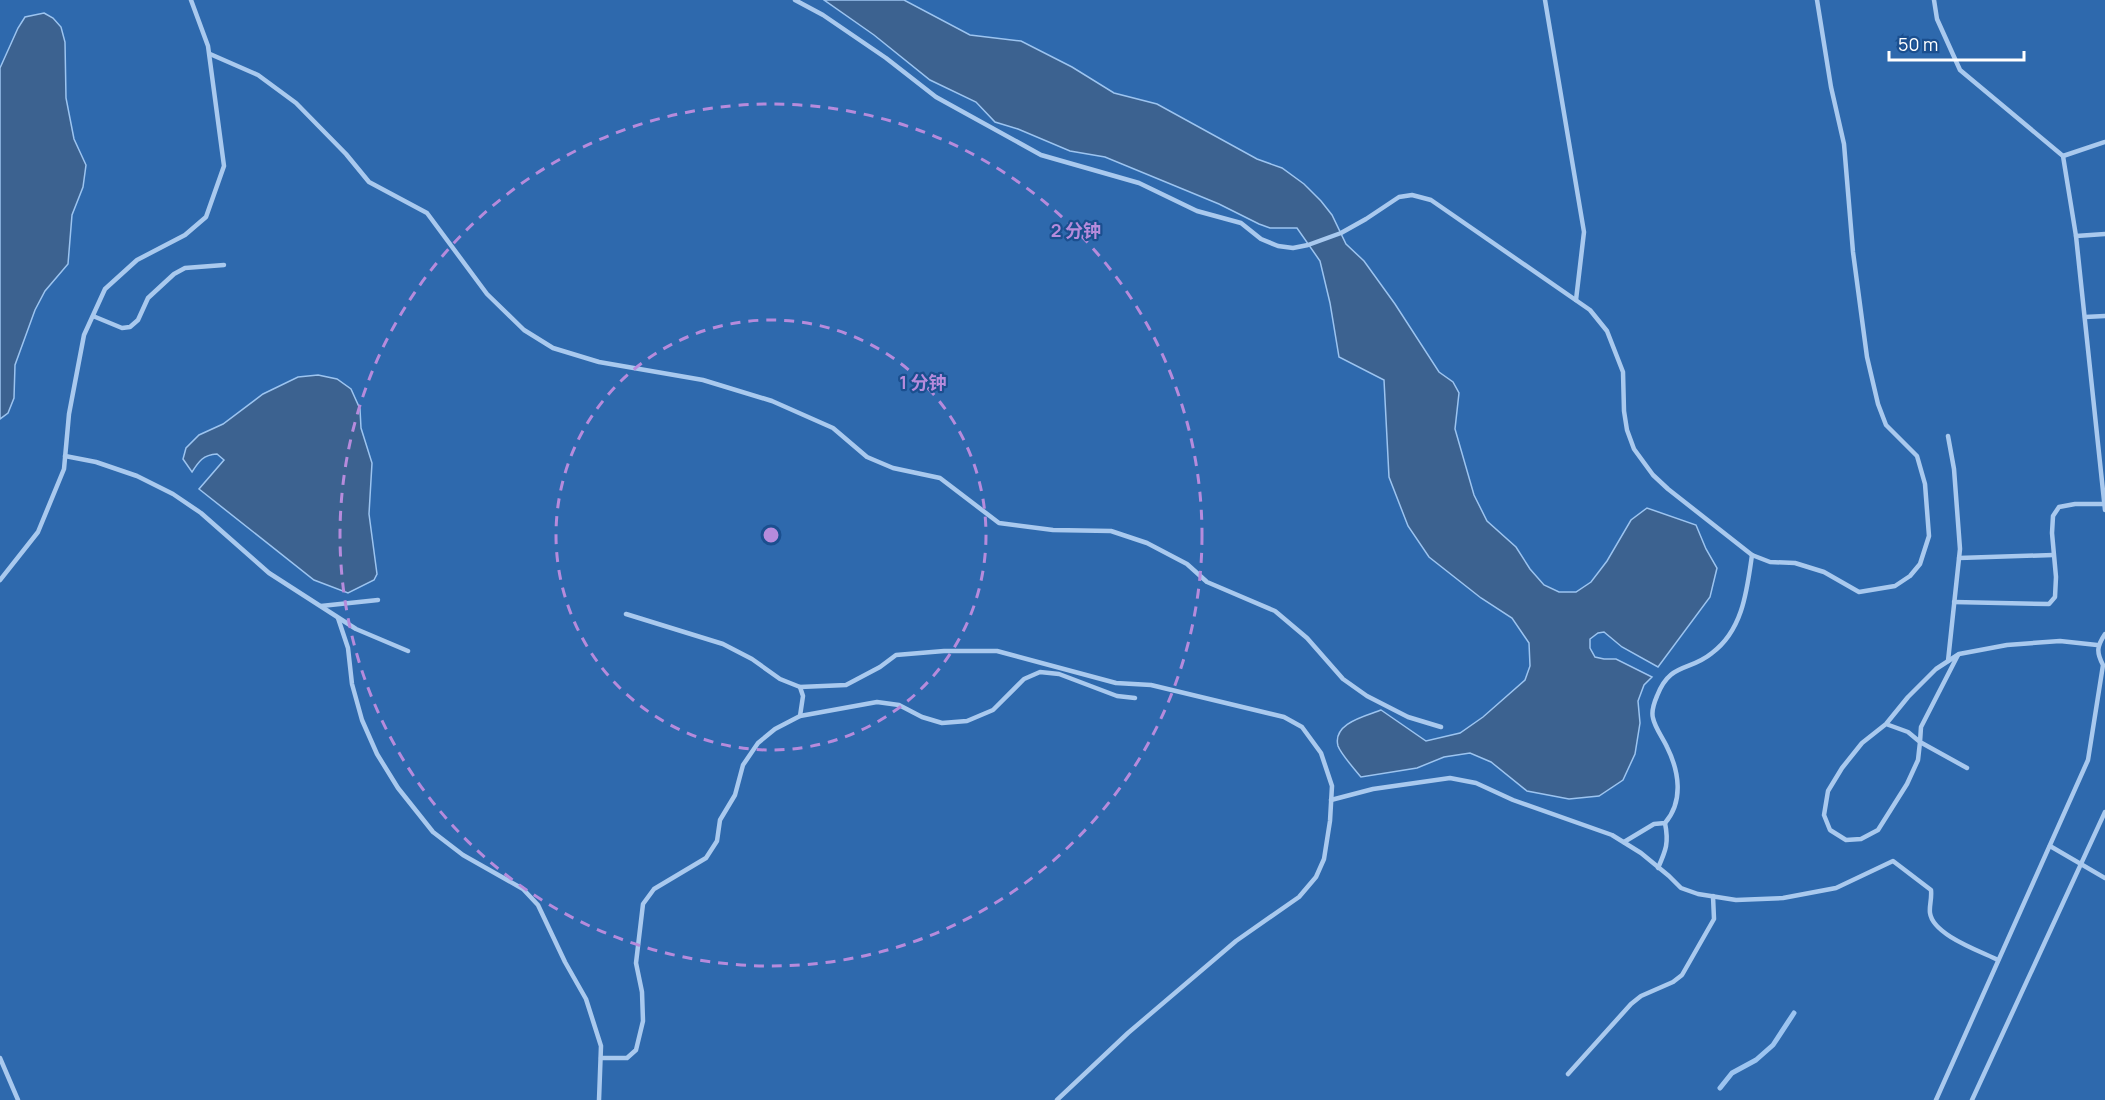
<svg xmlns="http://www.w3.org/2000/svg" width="2105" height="1100" viewBox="0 0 2105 1100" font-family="Manrope,'Noto Sans SC',sans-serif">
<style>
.grass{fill:#2e69ad}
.water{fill:#3c6290;stroke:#9cc4f0;stroke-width:1.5}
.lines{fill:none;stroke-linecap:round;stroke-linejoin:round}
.stream{stroke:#9cc4f0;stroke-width:5}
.lane{stroke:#a9c9ee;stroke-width:4.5}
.ring{fill:none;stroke:#b68bdc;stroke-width:3;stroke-dasharray:10 8}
.centre{fill:#b68bdc;stroke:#1b4f8f;stroke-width:3}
.ring-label{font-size:18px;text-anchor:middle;font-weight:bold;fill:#b68bdc;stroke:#1b4f8f;stroke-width:4.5;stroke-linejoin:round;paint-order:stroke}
</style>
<rect width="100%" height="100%" fill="#1b4f8f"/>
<!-- grass -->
<rect class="grass" x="0" y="0" width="2105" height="1100"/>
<!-- water -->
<g class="water">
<path d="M 824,0 L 904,0 L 970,35 L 1021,41 L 1072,67 L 1114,93 L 1157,104 L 1257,159 L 1282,168 L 1304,184 L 1321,201 L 1332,215 L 1346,244 L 1364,261 L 1395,304 L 1439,372 L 1453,382 L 1459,393 L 1455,429 L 1474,495 L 1487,521 L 1516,547 L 1530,569 L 1544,585 L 1559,592 L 1576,592 L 1591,582 L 1607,561 L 1631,520 L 1647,508 L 1696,525 L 1706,549 L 1717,568 L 1710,597 L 1658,667 L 1622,647 L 1604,632 L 1598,633 L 1590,639 L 1590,648 L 1595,657 L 1604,659 L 1616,659 L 1652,677 L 1644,685 L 1638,701 L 1640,723 L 1635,754 L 1623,780 L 1599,796 L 1569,799 L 1527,791 L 1491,762 L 1470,753 L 1444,757 L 1417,768 L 1361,777 C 1355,770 1341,754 1338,746 C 1332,723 1366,716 1381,710 L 1426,741 L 1460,733 L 1483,717 L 1525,680 L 1530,666 L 1529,643 L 1512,618 L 1481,598 L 1429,557 L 1408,526 L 1389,477 L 1384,380 L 1339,357 L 1330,303 L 1320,261 L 1297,228 L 1270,228 L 1259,224 L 1219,204 L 1105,157 L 1070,151 L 1018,129 L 995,122 L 976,102 L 930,80 L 874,35 Z"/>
<path d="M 44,13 L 53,18 L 61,27 L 65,42 L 66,98 L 74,139 L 86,165 L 83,187 L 72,215 L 68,264 L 45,291 L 35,310 L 15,365 L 14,398 L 8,413 L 0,419 L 0,68 L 18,28 L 25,17 Z"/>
<path d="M 318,375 L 337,379 L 351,389 L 360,409 L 361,428 L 372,463 L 369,514 L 377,574 L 374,580 L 348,593 L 314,580 L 199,489 L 224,460 L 217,454 C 203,455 199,461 192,472 L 183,459 L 186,448 L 199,435 L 223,424 L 263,394 L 298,377 Z"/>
</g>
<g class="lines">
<!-- stream -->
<path class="stream" d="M 1720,1088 L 1732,1073 L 1756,1060 L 1773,1045 L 1794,1013"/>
<!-- lane -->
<g class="lane">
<path d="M 795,0 L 823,15 L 886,58 L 936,97 L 1041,155 L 1139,183 L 1197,211 L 1241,223 L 1261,239 L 1278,246 L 1293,248 L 1308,245 L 1341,233 L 1366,219 L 1399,197 L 1412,195 L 1431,200 L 1590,310 L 1607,331 L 1623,372 L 1624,411 L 1627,430 L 1634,449 L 1653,475 L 1668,489 L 1752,555 L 1770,562 L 1795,563 L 1824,572 L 1859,592 L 1895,586 L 1910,576 L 1920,564 L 1929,536 L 1925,484 L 1917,456 L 1886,425 L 1878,404 L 1867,357 L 1853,252 L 1844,144 L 1831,87 L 1817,0"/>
<path d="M 1545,0 L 1584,232 L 1576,300"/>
<path d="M 1934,0 L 1937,19 L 1960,70 L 2063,156 L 2076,236 L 2105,510"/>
<path d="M 210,54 L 258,75 L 296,103 L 346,154 L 369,182 L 427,213 L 487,294 L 524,330 L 553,348 L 599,362 L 703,380 L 772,401 L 833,428 L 867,457 L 893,468 L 940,478 L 999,523 L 1053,530 L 1111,531 L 1147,543 L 1187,564 L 1207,582 L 1275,611 L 1307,638 L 1343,679 L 1367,696 L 1408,717 L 1441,727"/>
<path d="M 2063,156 L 2105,142"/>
<path d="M 2076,236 L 2105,234"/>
<path d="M 93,316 L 122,328 L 130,327 L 138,320 L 148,298 L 174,274 L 185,268 L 224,265"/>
<path d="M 2085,317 L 2105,316"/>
<path d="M 1948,436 L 1954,469 L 1960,549 L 1948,661"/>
<path d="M 65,456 L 96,462 L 137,476 L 173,494 L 201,513 L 269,573 L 356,629 L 408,651"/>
<path d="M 1959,558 L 2053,555"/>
<path d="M 0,580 L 38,532 L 64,469 L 69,414 L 84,335 L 105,289 L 137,260 L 185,235 L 206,217 L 224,166 L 208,46 L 191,0"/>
<path d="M 1954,602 L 2049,604 L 2055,597 L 2056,577 L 2052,533 L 2053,516 L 2059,507 L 2075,504 L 2104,504"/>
<path d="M 321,606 L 378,600"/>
<path d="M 626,614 L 723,644 L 752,659 L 780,679 L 800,687 L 846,685 L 880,667 L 896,655 L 944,651 L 997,651 L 1116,683 L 1151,685 L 1284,717 L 1302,727 L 1321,753 L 1332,786 L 1330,821 L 1324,859 L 1316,877 L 1299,897 L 1236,941 L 1128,1033 L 1057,1100"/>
<path d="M 338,618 L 348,648 L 352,684 L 362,720 L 377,754 L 398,788 L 433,832 L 463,855 L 523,889 L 538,905 L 565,962 L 586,999 L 601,1046 L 599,1100"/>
<path d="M 1958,655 L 1921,727 L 1920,742 L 1967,768"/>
<path d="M 800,716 L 803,696 L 800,687"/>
<path d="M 1886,724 L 1908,732 L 1920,742 L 1918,760 L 1907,784 L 1878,830 L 1861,839 L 1846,840 L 1830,830 L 1824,815 L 1828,791 L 1842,768 L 1862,743 L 1886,724 L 1908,697 L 1936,669 L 1959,654 L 2007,645 L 2060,641 L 2097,645"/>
<path d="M 1331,800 L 1373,789 L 1450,778 L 1476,783 L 1513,800 L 1612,835 L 1641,853 L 1669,876 L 1681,888 L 1698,894 L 1736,900 L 1783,898 L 1836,888 L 1893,861 L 1931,890 C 1932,899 1929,906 1930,913 C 1933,935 1980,951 1998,960"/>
<path d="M 1624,842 L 1654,824 L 1665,823 C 1684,801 1679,771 1667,747 C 1663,738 1655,728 1653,718 C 1651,711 1654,703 1657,696 C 1670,662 1689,672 1712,653 C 1743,630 1747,590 1752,555"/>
<path d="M 2050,846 L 2105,878"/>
<path d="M 1658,868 C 1666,850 1669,843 1665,823"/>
<path d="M 0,1058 L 18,1100"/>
<path d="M 601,1058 L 627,1058 L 636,1050 L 643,1021 L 642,992 L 636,963 L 643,904 L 654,889 L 706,858 L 717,841 L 720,820 L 735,795 L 743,765 L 758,743 L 775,729 L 800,716 L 877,702 L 899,705 L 922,717 L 942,723 L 967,721 L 993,710 L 1024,679 L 1040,672 L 1059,674 L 1117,696 L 1135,698"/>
<path d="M 1568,1074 L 1631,1004 L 1641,996 L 1673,982 L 1682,975 L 1714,919 L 1713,896"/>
<path d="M 1936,1100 L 2088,760 L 2103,665 C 2096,652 2097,646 2105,634"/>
<path d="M 1972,1100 L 2105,812"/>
</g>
</g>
<!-- distance rings -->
<g class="ring">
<circle cx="771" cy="535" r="215"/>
<circle cx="771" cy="535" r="431"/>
</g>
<circle cx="771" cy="535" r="9" class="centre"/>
<g class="ring-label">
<text x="1076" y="237">2 分钟</text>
<text x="923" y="389">1 分钟</text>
</g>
<!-- scale -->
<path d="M1889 51v9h135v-9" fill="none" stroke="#ffffff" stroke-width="3"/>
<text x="1898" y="51" font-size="18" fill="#ffffff" stroke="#1b4f8f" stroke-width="4.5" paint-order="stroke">50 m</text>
</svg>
